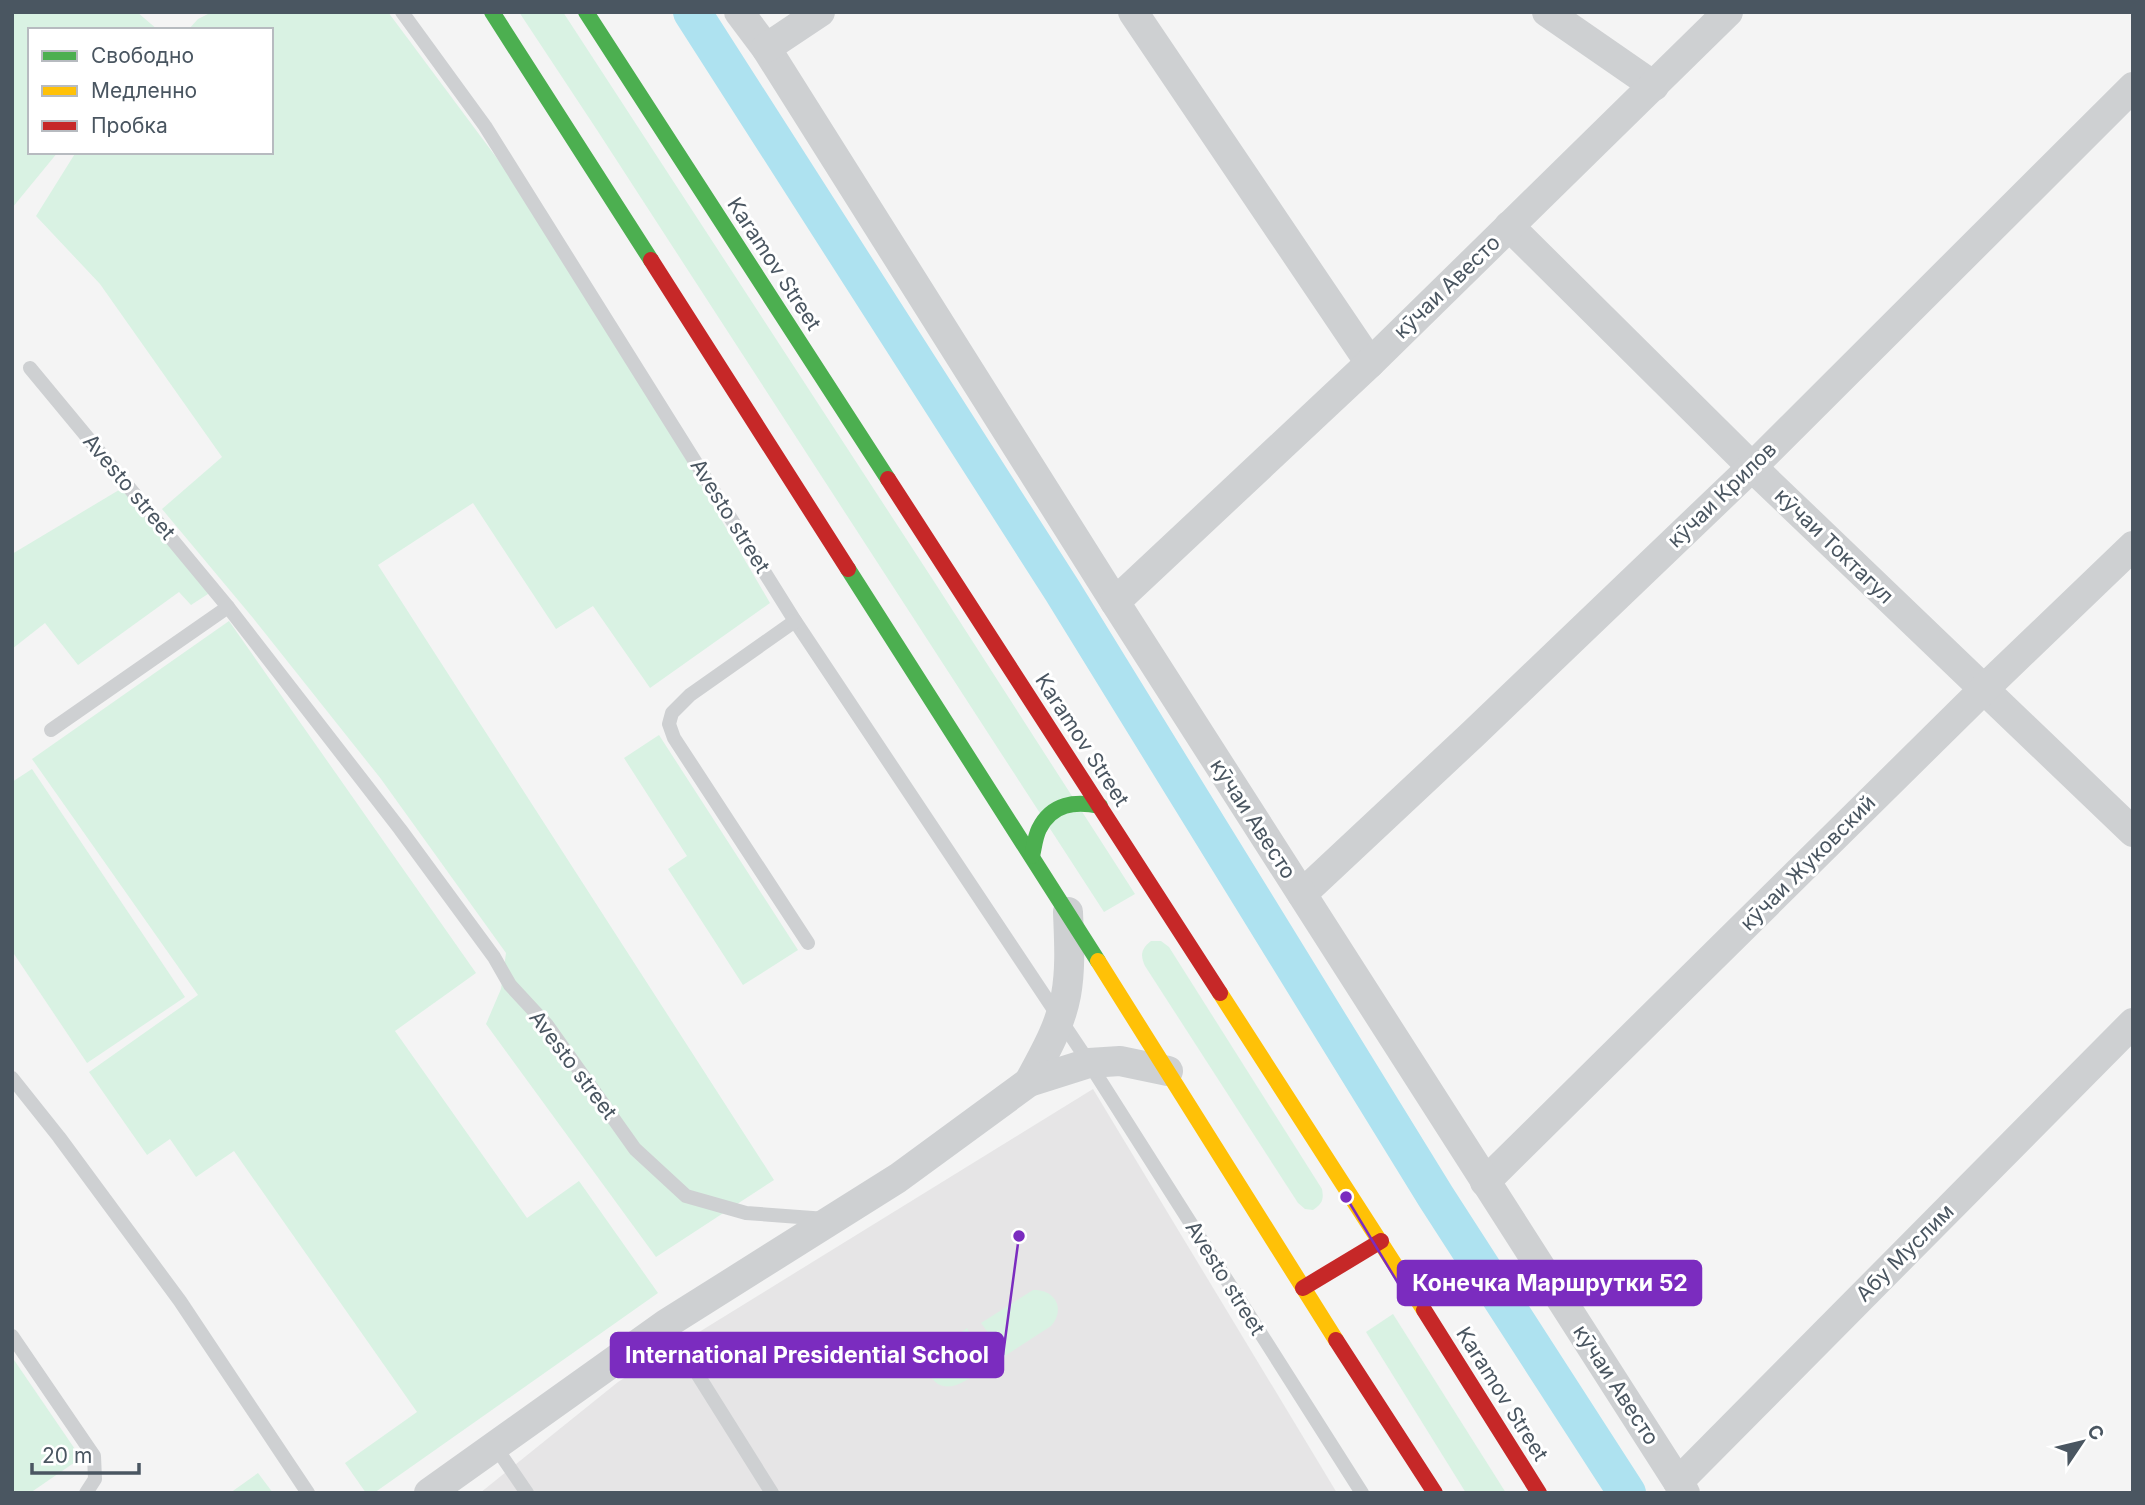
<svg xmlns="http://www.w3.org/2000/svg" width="2145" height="1505" viewBox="0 0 2145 1505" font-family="Inter,sans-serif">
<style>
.education{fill:#e6e5e6}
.green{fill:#d9f2e3}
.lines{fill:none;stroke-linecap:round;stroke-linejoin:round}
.canal{stroke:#aee2f0;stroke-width:38}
.lane{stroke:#ced0d2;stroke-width:14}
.street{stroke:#ced0d2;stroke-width:30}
.fast{stroke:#4caf50;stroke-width:16}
.slow{stroke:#ffc107;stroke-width:16}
.jam{stroke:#c62828;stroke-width:16}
.labels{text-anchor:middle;stroke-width:6;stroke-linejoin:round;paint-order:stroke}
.street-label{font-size:21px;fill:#4a5661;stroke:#fff}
.leader{fill:none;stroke:#7b2cbf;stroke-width:2.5}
.callout-dot{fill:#7b2cbf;stroke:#fff;stroke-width:2.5}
.callout{fill:#7b2cbf;stroke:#7b2cbf;stroke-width:2.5}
.callout-label{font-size:23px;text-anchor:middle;font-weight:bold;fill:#fff}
</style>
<rect width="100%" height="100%" fill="#f4f4f4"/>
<!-- education -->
<path class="education" d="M 1093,1089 L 1337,1493 L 480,1493 L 618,1382 Z"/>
<!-- green -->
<g class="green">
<path d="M 12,12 L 137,12 L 158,30 L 30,30 L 30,152 L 58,152 L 12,208 Z"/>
<path d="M 212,12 L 388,12 L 555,236 L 770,603 L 650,688 L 593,606 L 556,629 L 473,503 L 378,565 L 774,1180 L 656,1257 L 486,1024 L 501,989 L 506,953 L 381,779 L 253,618 L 162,509 L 222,457 L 100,284 L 36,216 L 76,152 L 271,152 L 271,30 L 188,30 L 198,19 Z"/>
<path d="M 519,12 L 563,12 L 935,583 L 1135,894 L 1104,912 L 597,130 Z"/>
<path d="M 124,487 L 211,592 L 191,605 L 179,592 L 78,665 L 45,623 L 12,649 L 12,554 Z"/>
<path d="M 229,621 L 476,973 L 395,1031 L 527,1218 L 579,1181 L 658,1293 L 374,1493 L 366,1493 L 345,1463 L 417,1412 L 234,1151 L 196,1177 L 170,1139 L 147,1155 L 89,1072 L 198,995 L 32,759 Z"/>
<path d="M 659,735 L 798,950 L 743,985 L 668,869 L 687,856 L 624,758 Z"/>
<path d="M 32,769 L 185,997 L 87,1063 L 12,951 L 12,782 Z"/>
<path d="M 1151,941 L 1161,941 L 1169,947 L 1322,1189 C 1324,1200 1322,1204 1313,1210 L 1305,1209 L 1298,1203 L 1145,966 C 1140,955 1141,949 1151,941 Z"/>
<path d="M 1033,1290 C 1055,1289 1066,1309 1051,1326 L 1005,1356 L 981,1323 Z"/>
<path d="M 1393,1314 L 1506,1493 L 1466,1493 L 1366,1332 Z"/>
<path d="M 967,1328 L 990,1364 C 972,1376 945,1402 929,1374 C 926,1350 950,1341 967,1328 Z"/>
<path d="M 12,1357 L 81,1458 L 30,1493 L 12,1493 Z"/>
<path d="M 258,1473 L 273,1493 L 230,1493 Z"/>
</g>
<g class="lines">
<!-- canal -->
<path class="canal" d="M 692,12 L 1062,590 L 1436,1197 L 1627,1493"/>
<!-- lane -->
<g class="lane">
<path d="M 402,12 L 485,126 L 795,621 L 1082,1052 L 1362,1493"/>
<path d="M 30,368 L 228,607 L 400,829 L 494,957 L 510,985 L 547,1025 L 635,1149 L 686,1196 L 746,1213 L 826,1219"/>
<path d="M 795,621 L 690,695 L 672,713 L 669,724 L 674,738 L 808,943"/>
<path d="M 51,730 L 228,607"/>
<path d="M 12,1078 L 59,1137 L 180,1301 L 308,1493"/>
<path d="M 666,1324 L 772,1493"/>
<path d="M 12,1336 L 94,1456 L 95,1479 L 86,1493"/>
<path d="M 495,1446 L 527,1493"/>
</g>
<!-- street -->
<g class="street">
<path d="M 739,12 L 766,48 L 1115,602"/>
<path d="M 1133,12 L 1370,363"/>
<path d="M 1547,12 L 1654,86"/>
<path d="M 766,48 L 820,12"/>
<path d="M 1509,226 L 1752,467 L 2133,832"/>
<path d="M 1302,894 L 1473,734 L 1752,467 L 2133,87"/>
<path d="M 1029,1082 C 1044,1054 1060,1027 1066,995 C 1071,968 1069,939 1068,912"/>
<path d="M 1485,1182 L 1983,690 L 2133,546"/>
<path d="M 1678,1482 L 2133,1023"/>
<path d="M 429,1493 L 666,1324 L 898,1178 L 1029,1082 L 1089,1063 L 1120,1061 L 1168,1071"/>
<path d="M 1685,1493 L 1115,602 L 1370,363 L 1728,12"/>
</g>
<!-- fast -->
<g class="fast">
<path d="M 492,12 L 651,260"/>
<path d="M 586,12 L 888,479"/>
<path d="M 848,569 L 1098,961"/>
<path d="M 1032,856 C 1034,848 1035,837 1039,829 C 1052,803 1075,801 1100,806"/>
</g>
<!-- slow -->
<g class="slow">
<path d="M 1098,961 L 1336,1340"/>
<path d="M 1220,993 L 1424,1310"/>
</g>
<!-- jam -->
<g class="jam">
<path d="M 651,260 L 848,569"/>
<path d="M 888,479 L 1220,993"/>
<path d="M 1303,1288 L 1381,1241"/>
<path d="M 1424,1310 L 1539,1493"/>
<path d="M 1336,1340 L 1435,1493"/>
</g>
</g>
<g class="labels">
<!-- street labels -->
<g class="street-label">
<text transform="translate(774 264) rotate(57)" y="7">Karamov Street</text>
<text transform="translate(1447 287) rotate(-44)" y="7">кӯчаи Авесто</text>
<text transform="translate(129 487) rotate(50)" y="7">Avesto street</text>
<text transform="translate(1722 495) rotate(-44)" y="7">кӯчаи Крилов</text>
<text transform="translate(730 516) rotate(58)" y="7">Avesto street</text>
<text transform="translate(1834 546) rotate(44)" y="7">кӯчаи Токтагул</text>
<text transform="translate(1082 740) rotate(57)" y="7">Karamov Street</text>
<text transform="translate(1253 819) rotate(57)" y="7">кӯчаи Авесто</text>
<text transform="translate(1808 863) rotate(-45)" y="7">кӯчаи Жуковский</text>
<text transform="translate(573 1065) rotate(53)" y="7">Avesto street</text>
<text transform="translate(1905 1253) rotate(-45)" y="7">Абу Муслим</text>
<text transform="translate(1225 1278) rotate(58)" y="7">Avesto street</text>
<text transform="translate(1616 1385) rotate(57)" y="7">кӯчаи Авесто</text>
<text transform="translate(1502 1394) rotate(58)" y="7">Karamov Street</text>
</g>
</g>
<!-- callouts -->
<path class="leader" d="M1346 1197L1398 1283M1019 1236L1003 1355"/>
<g class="callout-dot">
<circle cx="1346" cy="1197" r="7"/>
<circle cx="1019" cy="1236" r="7"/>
</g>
<g class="callout">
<rect x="1398" y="1261" width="303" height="44" rx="7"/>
<rect x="611" y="1333" width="392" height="44" rx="7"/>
</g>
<g class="callout-label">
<text x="1550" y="1291">Конечка Маршрутки 52</text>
<text x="807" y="1363">International Presidential School</text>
</g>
<!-- border -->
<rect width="2145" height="1505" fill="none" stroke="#4a5661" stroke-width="28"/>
<!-- legend -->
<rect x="28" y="28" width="245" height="126" fill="#ffffff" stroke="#b7bbc0" stroke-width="2"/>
<rect x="42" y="51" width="35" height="10" fill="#4caf50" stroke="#b7bbc0" stroke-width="2"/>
<text x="91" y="63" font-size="21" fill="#4a5661">Свободно</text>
<rect x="42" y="86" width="35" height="10" fill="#ffc107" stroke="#b7bbc0" stroke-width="2"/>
<text x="91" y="98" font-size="21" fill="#4a5661">Медленно</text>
<rect x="42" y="121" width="35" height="10" fill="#c62828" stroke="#b7bbc0" stroke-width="2"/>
<text x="91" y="133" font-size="21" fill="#4a5661">Пробка</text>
<!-- north arrow -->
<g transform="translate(2082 1442) rotate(55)" stroke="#ffffff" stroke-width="5" paint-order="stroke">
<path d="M0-5L12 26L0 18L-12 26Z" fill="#4a5661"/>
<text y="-10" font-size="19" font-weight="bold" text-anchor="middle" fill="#4a5661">С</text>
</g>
<!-- scale -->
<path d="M32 1463v10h107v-10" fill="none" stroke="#4a5661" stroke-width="3.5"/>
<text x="42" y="1463" font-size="21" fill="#4a5661" stroke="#ffffff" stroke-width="5" paint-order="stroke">20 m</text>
</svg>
